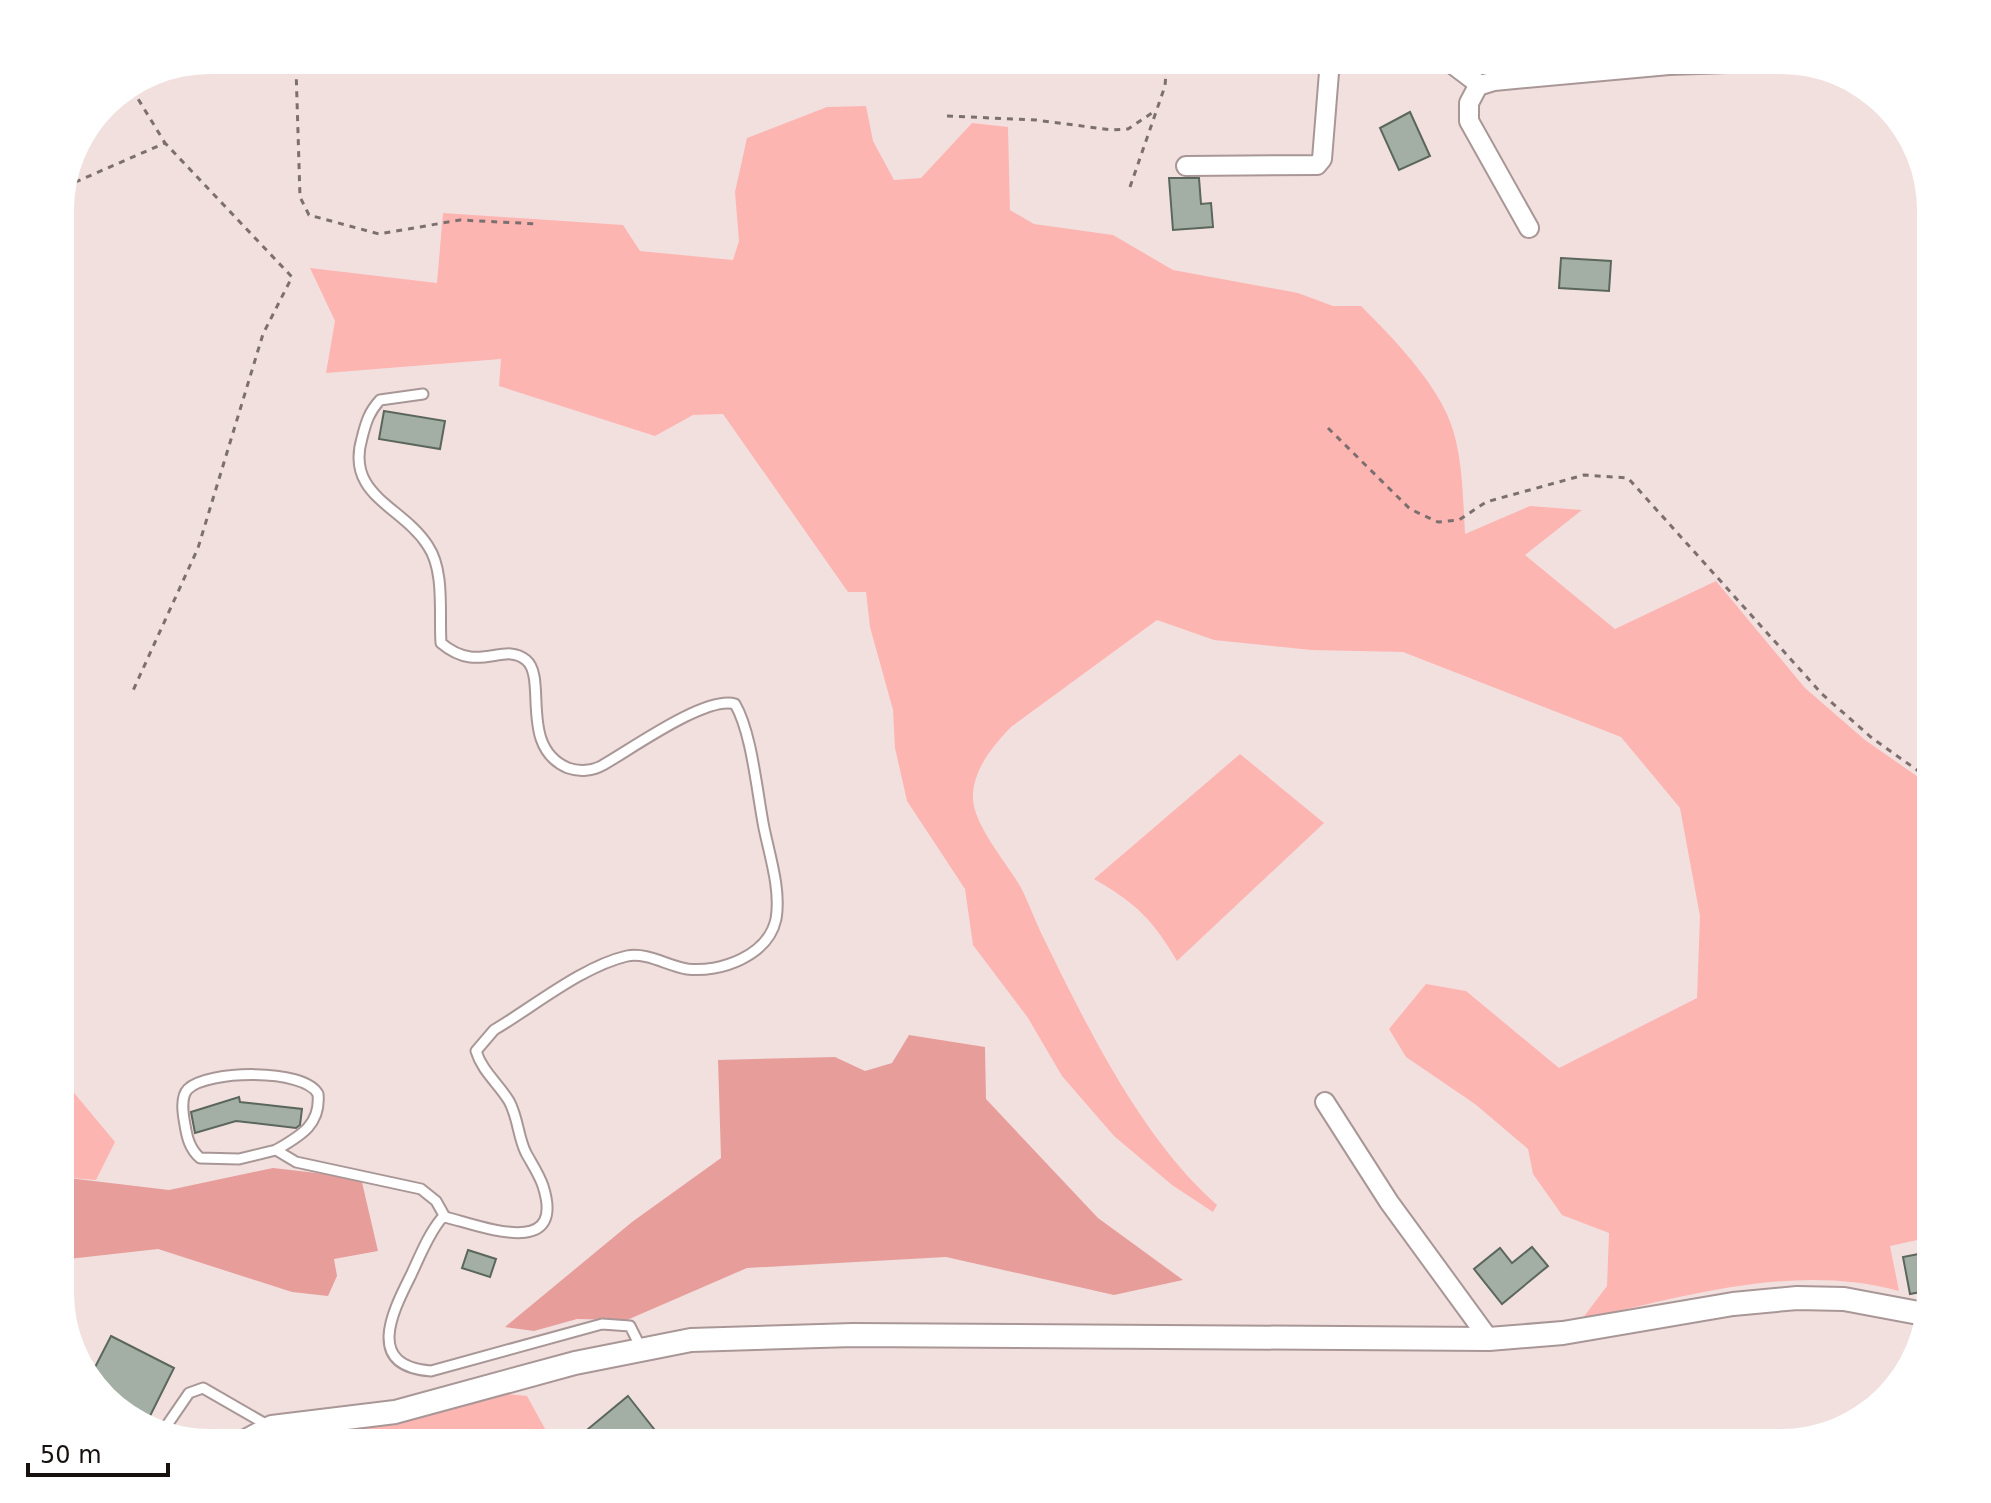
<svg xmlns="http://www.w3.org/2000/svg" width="1991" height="1503" viewBox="0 0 1991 1503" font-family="'DejaVu Sans',sans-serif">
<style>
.green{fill:#fdb5b2}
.forest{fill:#e79e9b}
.building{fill:#a3afa5;stroke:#5b665c;stroke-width:2}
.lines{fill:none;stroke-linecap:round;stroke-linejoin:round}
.service-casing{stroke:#a89796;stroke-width:13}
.minor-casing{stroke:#a89796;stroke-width:22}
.tertiary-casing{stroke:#a89796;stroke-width:26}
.path{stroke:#7c706f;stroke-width:3;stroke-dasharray:6 6;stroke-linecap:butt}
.service{stroke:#fff;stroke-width:9}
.minor{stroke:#fff;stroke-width:18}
.tertiary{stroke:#fff;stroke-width:22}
</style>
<rect width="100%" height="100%" fill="#f2e0df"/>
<!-- green -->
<g class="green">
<path d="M 866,106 L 873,141 L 894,180 L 921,178 L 972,123 L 1008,127 L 1010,210 L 1034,224 L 1113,235 L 1173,270 L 1298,293 L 1333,306 L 1361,306 C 1393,338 1440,386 1453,430 C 1463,463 1463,500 1465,534 L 1530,506 L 1582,510 L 1525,555 L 1615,629 L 1716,581 L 1805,688 L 1865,740 L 1931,786 L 1931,1237 L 1890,1246 L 1899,1291 C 1794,1262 1685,1297 1582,1319 L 1607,1286 L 1609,1233 L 1562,1215 L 1533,1174 L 1528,1149 L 1475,1104 L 1406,1057 L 1389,1029 L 1426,984 L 1466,991 L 1559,1068 L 1697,998 L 1700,916 L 1680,808 L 1621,737 L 1403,652 L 1311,650 L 1214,640 L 1157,620 L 1011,727 C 994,745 974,768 973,795 C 971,822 1006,862 1020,886 C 1029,903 1036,923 1045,941 C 1088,1029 1143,1140 1217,1205 L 1213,1212 L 1172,1185 L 1114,1136 L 1062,1076 L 1028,1018 L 973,945 L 965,889 L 907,801 L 895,748 L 893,710 L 870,627 L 866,592 L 848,592 L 723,414 L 693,415 L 655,436 L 499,386 L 501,359 L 326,373 L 335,321 L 310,268 L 437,283 L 443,213 L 623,225 L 640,251 L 733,260 L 739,241 L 735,192 L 747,138 L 827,107 Z"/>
<path d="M 1931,641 L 1931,728 C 1913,706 1918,663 1931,641 Z"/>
<path d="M 1240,754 L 1324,823 L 1177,961 C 1153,920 1136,903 1094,879 Z"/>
<path d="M 60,1076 L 115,1142 L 96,1180 L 60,1177 Z"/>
<path d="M 498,1393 L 527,1396 L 549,1436 L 560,1443 L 289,1443 Z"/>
</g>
<!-- forest -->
<g class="forest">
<path d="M 909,1035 L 985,1047 L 986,1099 L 1098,1218 L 1183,1280 L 1114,1295 L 946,1257 L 747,1268 L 627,1320 L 577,1319 L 534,1331 L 505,1327 L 632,1222 L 721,1158 L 718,1060 L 835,1057 L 865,1071 L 892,1063 Z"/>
<path d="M 273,1168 L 361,1178 L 378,1251 L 334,1259 L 337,1276 L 328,1296 L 292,1292 L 158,1249 L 60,1260 L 60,1177 L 169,1190 Z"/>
</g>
<!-- building -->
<g class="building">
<path d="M 1410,112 L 1430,156 L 1399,170 L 1380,128 Z"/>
<path d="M 1169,178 L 1199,178 L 1201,204 L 1211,203 L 1213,227 L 1173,230 Z"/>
<path d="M 1561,258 L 1611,261 L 1609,291 L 1559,288 Z"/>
<path d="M 384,411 L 445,421 L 440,449 L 379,439 Z"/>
<path d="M 239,1097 L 240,1102 L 302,1109 L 300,1125 L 296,1128 L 236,1121 L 195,1133 L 191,1112 Z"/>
<path d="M 1532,1247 L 1548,1266 L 1502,1304 L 1474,1269 L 1500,1248 L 1512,1263 Z"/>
<path d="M 468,1250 L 496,1259 L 490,1277 L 462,1268 Z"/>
<path d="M 1929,1252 L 1931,1290 L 1910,1294 L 1903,1257 Z"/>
<path d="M 111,1336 L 174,1368 L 147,1422 L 118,1412 L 90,1377 Z"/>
<path d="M 628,1396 L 665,1443 L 591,1443 L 582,1434 Z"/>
</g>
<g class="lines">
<!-- service casing -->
<g class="service-casing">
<g id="service">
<path d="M 423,394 L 380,400 C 369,412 366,422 362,438 C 345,496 403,506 428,546 C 445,571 439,614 441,643 C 479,675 503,641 526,660 C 548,678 518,747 568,768 C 579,772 593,771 603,765 C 630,750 706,695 735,704 C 752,733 757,793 764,828 C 770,857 781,890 776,919 C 768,956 720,973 687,969 C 668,966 647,952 627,956 C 583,966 533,1007 494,1030 L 476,1051 C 482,1071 498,1083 509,1101 C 518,1117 518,1137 526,1153 C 532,1164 539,1174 543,1186 C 567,1261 479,1225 445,1217 L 441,1219 C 428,1235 420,1256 411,1275 C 393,1311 364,1366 431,1371 L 602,1324 L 630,1326 L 641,1348"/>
<path d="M 276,1150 C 300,1136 321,1125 318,1094 C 304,1068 207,1070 188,1089 C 180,1097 183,1114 185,1125 C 187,1138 190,1149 200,1158 L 239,1159 L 276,1150 L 296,1162 L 421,1189 L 436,1201 L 445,1217"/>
<path d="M 165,1428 L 189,1393 L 203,1388 L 269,1426"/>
</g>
</g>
<!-- minor casing -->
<g class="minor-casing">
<g id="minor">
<path d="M 1447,60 L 1480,85"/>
<path d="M 1186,166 L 1317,165 L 1322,159 L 1330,60"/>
<path d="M 1529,228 L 1469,121 L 1469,103 L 1478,86 L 1494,81 L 1669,65 L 1784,61"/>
<path d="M 1325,1102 L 1389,1202 L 1489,1339"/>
</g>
</g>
<!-- tertiary casing -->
<g class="tertiary-casing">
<path id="tertiary" d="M 242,1443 L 272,1427 L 395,1412 L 575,1363 L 691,1340 L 853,1335 L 1489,1339 L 1563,1333 L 1733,1304 L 1797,1298 L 1844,1299 L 1924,1314"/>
</g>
<!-- path -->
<g class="path">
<path d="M 286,60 L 296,68 L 300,197 L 309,215 L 379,234 L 460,220 L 539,224"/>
<path d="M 188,68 L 262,60"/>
<path d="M 132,89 L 165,143"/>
<path d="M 947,116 L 1036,120 L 1112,130 L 1128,129 L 1155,111"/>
<path d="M 64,187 L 165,143 L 292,277 L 263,334 L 198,548 L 131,695"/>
<path d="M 1130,187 L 1165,86 L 1167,60"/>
<path d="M 1328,428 L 1410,509 L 1438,522 L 1459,520 L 1486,502 L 1584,475 L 1628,478 L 1822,694 L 1872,738 L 1931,780"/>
</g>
<!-- service -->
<use href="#service" class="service"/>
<!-- minor -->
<use href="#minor" class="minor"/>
<!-- tertiary -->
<use href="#tertiary" class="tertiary"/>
</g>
<!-- crop -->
<path d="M0 0H1991V1503H0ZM210 74H1781A136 136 0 0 1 1917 210V1293A136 136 0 0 1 1781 1429H210A136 136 0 0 1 74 1293V210A136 136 0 0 1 210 74Z" fill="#fff" fill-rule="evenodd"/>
<!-- scale -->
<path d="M28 1463v12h140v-12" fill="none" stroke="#16100f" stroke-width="4"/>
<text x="40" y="1463" font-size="24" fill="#16100f" stroke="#ffffff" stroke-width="6" paint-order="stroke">50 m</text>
</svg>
